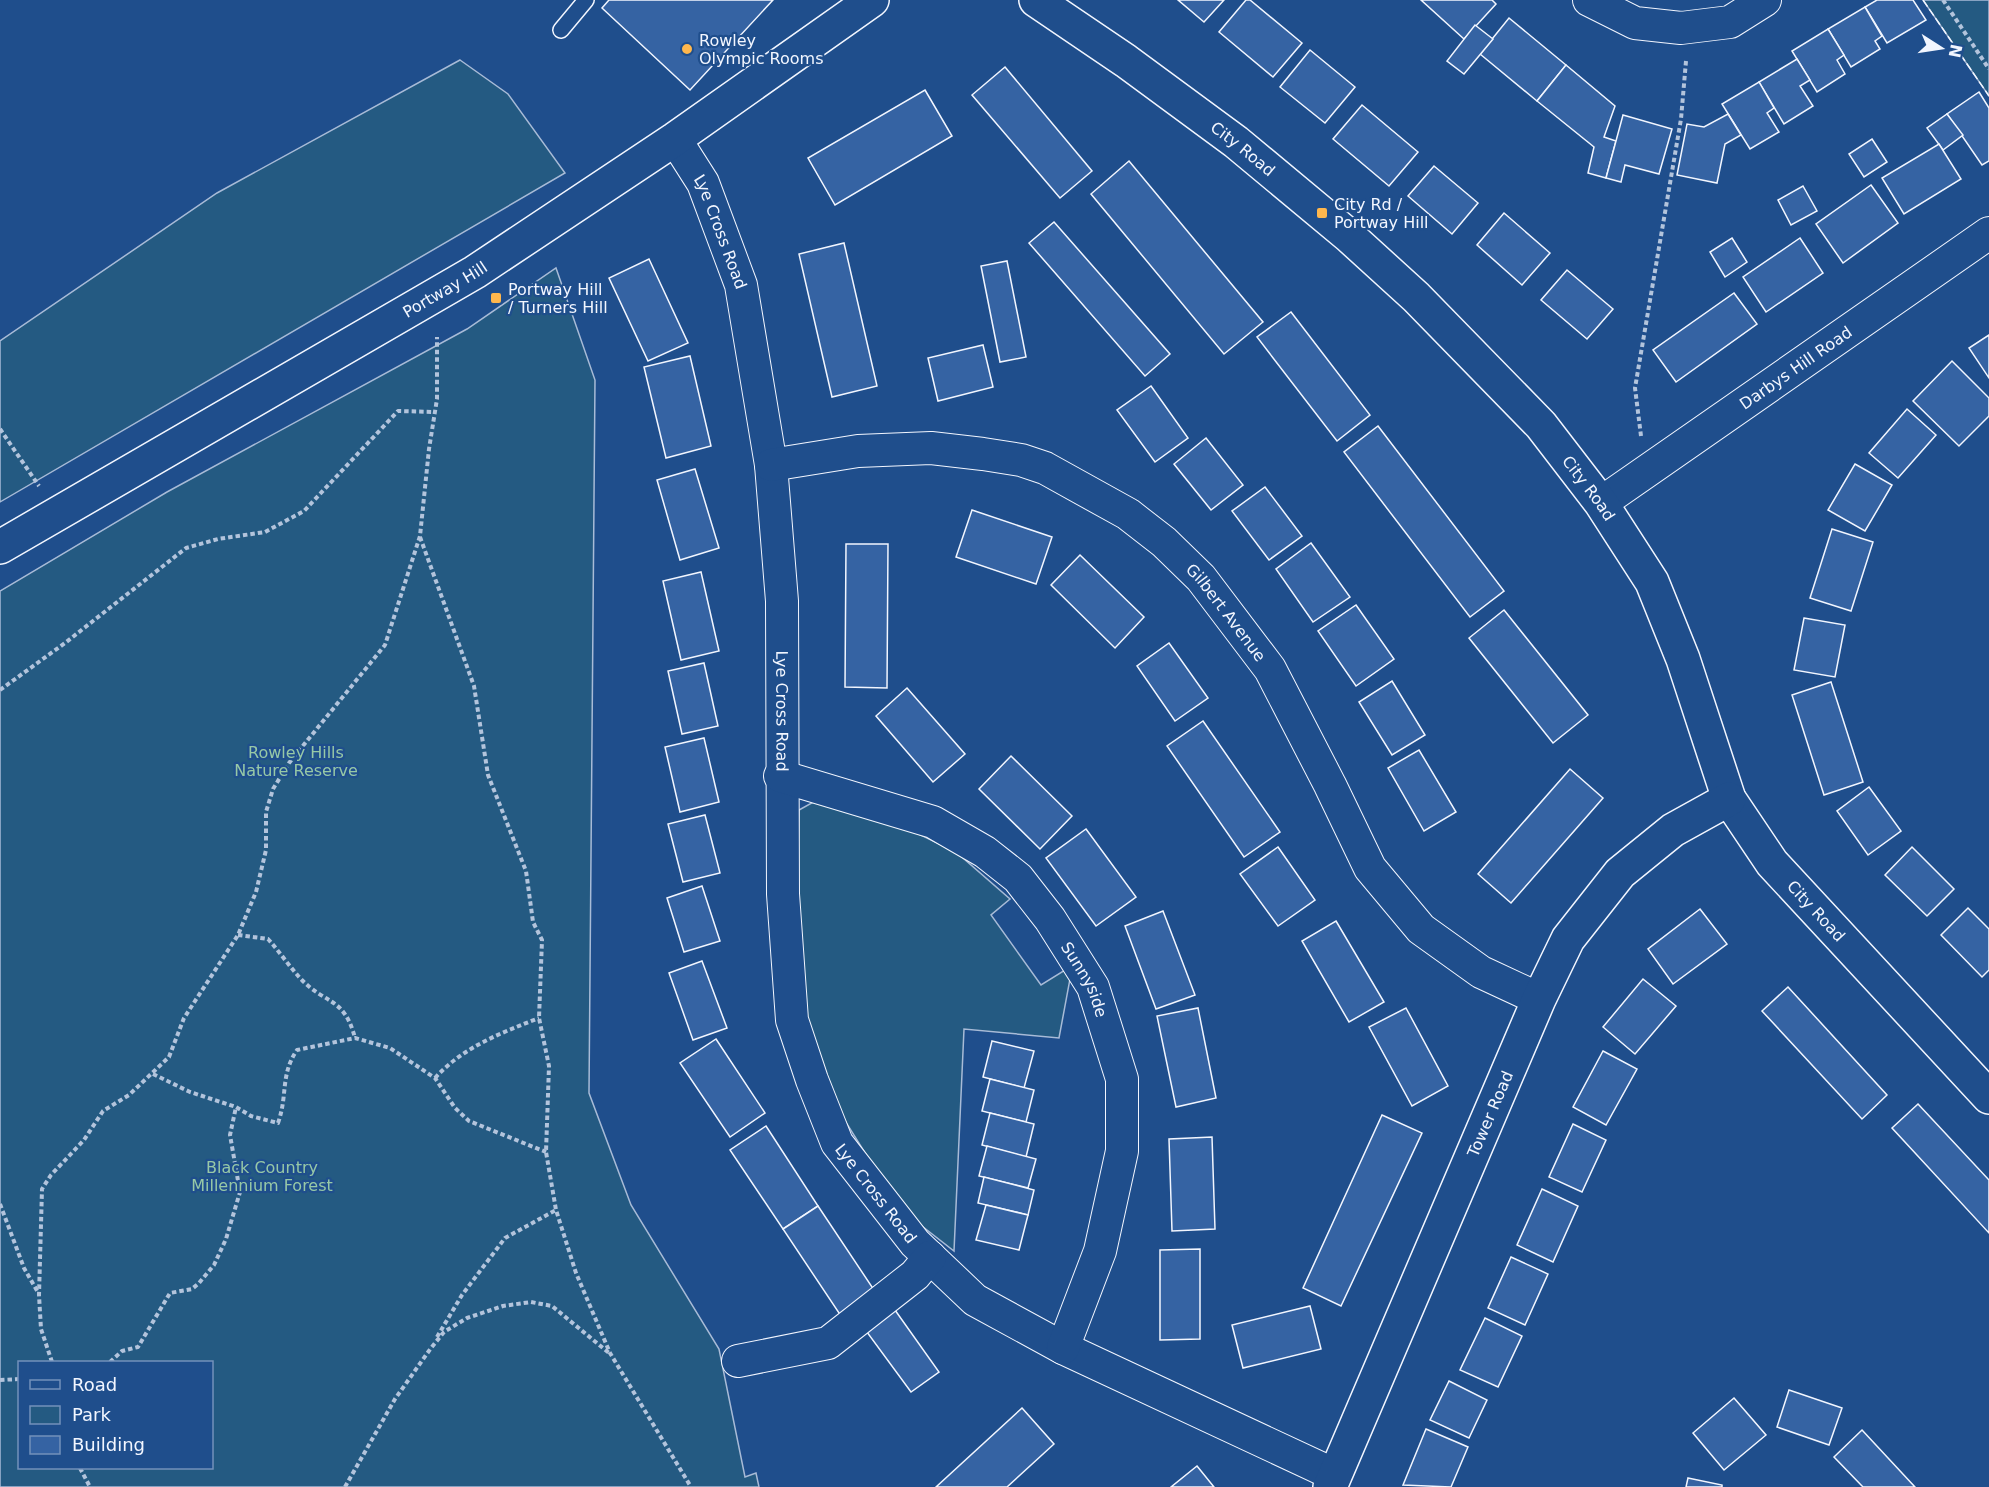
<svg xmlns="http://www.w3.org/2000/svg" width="1989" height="1487" viewBox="0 0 1989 1487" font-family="'DejaVu Sans',sans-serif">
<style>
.green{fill:#245a82;stroke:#a8bbd7;stroke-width:1.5;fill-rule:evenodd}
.building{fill:#3563a3;stroke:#f2f6ff;stroke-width:1.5}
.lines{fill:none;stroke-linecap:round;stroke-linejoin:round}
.lane-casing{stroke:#f2f6ff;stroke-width:18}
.street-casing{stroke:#f2f6ff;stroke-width:34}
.secondary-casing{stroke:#f2f6ff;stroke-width:36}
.path{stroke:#b3c4dc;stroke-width:4;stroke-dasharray:4.5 3;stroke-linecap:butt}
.lane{stroke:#1f4e8c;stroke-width:15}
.street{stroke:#1f4e8c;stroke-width:32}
.secondary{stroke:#1f4e8c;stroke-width:33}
.fence{stroke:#f2f6ff;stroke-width:1.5;stroke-dasharray:8 3;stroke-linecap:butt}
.poi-dot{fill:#ffb74d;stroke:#1f4e8c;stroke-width:2}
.labels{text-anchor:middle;stroke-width:4.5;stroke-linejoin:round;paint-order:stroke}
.poi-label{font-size:16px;fill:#f2f6ff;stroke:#1f4e8c;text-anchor:start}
.street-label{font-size:16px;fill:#f2f6ff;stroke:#1f4e8c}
.park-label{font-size:16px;fill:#97c8a6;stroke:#1f4e8c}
</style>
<rect width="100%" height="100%" fill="#1f4e8c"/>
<!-- green -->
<g class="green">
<path d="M 1923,0 L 1989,0 L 1989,96 Z"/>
<path d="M 460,60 L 508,94 L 565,173 L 0,502 L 0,341 L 217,193 Z"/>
<path d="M 556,268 L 595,380 L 589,1093 L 631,1205 L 719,1349 L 745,1477 L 756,1473 L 759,1487 L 0,1487 L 0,591 L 167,492 L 467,329 ZM 20,1362 L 212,1362 L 212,1468 L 20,1468 Z"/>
<path d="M 817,800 L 898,824 L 956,852 L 1010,899 L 991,915 L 1041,985 L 1065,970 L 1070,979 L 1059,1038 L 964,1029 L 954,1251 L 900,1209 L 837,1108 L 806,1029 L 797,895 L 799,810 Z"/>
</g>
<!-- building -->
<g class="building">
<path d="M 609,0 L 773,0 L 690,90 L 602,8 Z"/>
<path d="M 1178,0 L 1224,0 L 1204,22 Z"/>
<path d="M 1246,0 L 1250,0 L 1302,43 L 1273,77 L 1219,32 Z"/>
<path d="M 1421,0 L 1492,0 L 1496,4 L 1464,39 Z"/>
<path d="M 1877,0 L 1913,0 L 1926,20 L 1887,43 L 1865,7 Z"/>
<path d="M 1865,7 L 1882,36 L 1875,41 L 1880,49 L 1851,67 L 1828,29 Z"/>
<path d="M 1509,18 L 1566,65 L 1537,101 L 1480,54 Z"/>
<path d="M 1475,25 L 1493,39 L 1464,74 L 1447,61 Z"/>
<path d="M 1828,29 L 1844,55 L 1837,60 L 1845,74 L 1817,92 L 1792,51 Z"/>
<path d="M 1310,50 L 1355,87 L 1325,123 L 1280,87 Z"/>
<path d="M 1797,59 L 1810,80 L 1800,86 L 1813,106 L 1784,124 L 1759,82 Z"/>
<path d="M 1566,65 L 1615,106 L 1604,137 L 1616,141 L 1606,178 L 1588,173 L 1594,147 L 1537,101 Z"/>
<path d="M 1005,67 L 1092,171 L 1060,198 L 972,95 Z"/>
<path d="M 1759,82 L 1774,108 L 1767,113 L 1779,132 L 1750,149 L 1722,104 Z"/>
<path d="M 925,90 L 952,136 L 835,205 L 808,158 Z"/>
<path d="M 1979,92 L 1989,108 L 1989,161 L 1982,165 L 1947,114 Z"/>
<path d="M 1362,105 L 1418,152 L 1389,186 L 1333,139 Z"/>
<path d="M 1728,114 L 1741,135 L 1725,144 L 1717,183 L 1677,175 L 1687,124 L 1704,127 Z"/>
<path d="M 1947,114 L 1963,135 L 1943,150 L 1927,128 Z"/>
<path d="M 1623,115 L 1672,129 L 1659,174 L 1625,165 L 1621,182 L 1606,178 Z"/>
<path d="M 1872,139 L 1887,162 L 1864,177 L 1849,154 Z"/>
<path d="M 1939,144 L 1961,179 L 1904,214 L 1882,178 Z"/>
<path d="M 1129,161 L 1263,322 L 1224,354 L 1091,194 Z"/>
<path d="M 1434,166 L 1478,203 L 1452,234 L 1408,196 Z"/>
<path d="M 1871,185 L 1898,223 L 1843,263 L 1816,224 Z"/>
<path d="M 1803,186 L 1817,211 L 1791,225 L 1778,200 Z"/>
<path d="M 1504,213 L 1550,253 L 1522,285 L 1477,245 Z"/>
<path d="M 1054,222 L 1170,354 L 1145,376 L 1029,243 Z"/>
<path d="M 1732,238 L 1747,262 L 1725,277 L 1710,252 Z"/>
<path d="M 1800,238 L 1823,273 L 1766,312 L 1743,277 Z"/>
<path d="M 844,243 L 877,386 L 832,397 L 799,254 Z"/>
<path d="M 649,259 L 688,343 L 648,361 L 609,278 Z"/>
<path d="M 1007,261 L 1026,357 L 1000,362 L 981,266 Z"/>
<path d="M 1567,270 L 1613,309 L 1587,339 L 1541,300 Z"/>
<path d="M 1734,293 L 1757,324 L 1676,382 L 1653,350 Z"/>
<path d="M 1291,312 L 1370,415 L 1337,441 L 1257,337 Z"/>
<path d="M 1989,335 L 1989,378 L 1969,348 Z"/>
<path d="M 983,345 L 993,387 L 938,401 L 928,358 Z"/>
<path d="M 690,356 L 711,446 L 666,458 L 644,367 Z"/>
<path d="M 1952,361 L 1989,398 L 1989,416 L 1959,446 L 1913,401 Z"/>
<path d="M 1151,386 L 1188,438 L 1155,462 L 1117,410 Z"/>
<path d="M 1907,409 L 1936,435 L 1898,478 L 1869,453 Z"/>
<path d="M 1378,426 L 1504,591 L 1470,617 L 1344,452 Z"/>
<path d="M 1206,438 L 1243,485 L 1211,510 L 1174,464 Z"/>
<path d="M 1855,464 L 1892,485 L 1865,531 L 1828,510 Z"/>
<path d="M 695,469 L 719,548 L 680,560 L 657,480 Z"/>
<path d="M 1265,487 L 1302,536 L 1269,560 L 1232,511 Z"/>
<path d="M 972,510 L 1052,537 L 1036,584 L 956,557 Z"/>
<path d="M 1832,529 L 1873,542 L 1851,611 L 1810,598 Z"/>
<path d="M 1311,543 L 1350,597 L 1313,622 L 1276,569 Z"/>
<path d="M 846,544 L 888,544 L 887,688 L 845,687 Z"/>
<path d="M 1080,555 L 1144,617 L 1115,648 L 1051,585 Z"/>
<path d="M 701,572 L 719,651 L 681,660 L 663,581 Z"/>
<path d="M 1356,605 L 1394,659 L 1356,686 L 1318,631 Z"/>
<path d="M 1504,610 L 1588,715 L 1553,743 L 1469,638 Z"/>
<path d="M 1804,618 L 1845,625 L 1835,677 L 1794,670 Z"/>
<path d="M 1169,643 L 1208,698 L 1175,721 L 1137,666 Z"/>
<path d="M 704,663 L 718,726 L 682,734 L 668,671 Z"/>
<path d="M 1392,681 L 1425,735 L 1392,755 L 1359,702 Z"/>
<path d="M 1831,682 L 1863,782 L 1824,795 L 1792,695 Z"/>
<path d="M 907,688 L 965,754 L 933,782 L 876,716 Z"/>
<path d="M 1203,721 L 1280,832 L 1244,857 L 1167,746 Z"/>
<path d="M 704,738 L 719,802 L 680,812 L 665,747 Z"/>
<path d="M 1419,750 L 1456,812 L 1424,831 L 1388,768 Z"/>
<path d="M 1011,756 L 1072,816 L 1040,849 L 979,789 Z"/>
<path d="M 1570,769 L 1603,798 L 1511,903 L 1478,874 Z"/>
<path d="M 1869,787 L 1901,831 L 1868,855 L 1837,811 Z"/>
<path d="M 705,815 L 720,873 L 683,882 L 668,824 Z"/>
<path d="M 1086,829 L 1136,897 L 1096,926 L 1046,858 Z"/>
<path d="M 1278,847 L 1315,900 L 1278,926 L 1240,874 Z"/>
<path d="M 1912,847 L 1954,889 L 1927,916 L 1885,875 Z"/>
<path d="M 702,886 L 720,941 L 684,952 L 667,898 Z"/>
<path d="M 1968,908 L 1989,929 L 1989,970 L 1982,977 L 1941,935 Z"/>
<path d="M 1700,909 L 1727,944 L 1673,984 L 1648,949 Z"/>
<path d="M 1163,911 L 1195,995 L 1156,1009 L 1125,926 Z"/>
<path d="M 1336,921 L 1384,1002 L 1349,1022 L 1302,941 Z"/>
<path d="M 702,961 L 727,1028 L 693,1040 L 669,973 Z"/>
<path d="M 1643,979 L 1676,1006 L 1635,1054 L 1603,1027 Z"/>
<path d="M 1788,987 L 1887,1095 L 1862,1119 L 1762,1011 Z"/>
<path d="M 1198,1008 L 1216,1098 L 1176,1107 L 1157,1016 Z"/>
<path d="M 1406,1008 L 1448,1086 L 1412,1106 L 1369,1027 Z"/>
<path d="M 716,1039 L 765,1113 L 730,1137 L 680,1063 Z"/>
<path d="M 992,1041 L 1034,1051 L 1024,1088 L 983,1077 Z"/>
<path d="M 1603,1051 L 1637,1069 L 1606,1125 L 1573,1107 Z"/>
<path d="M 990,1079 L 1034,1090 L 1026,1122 L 982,1111 Z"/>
<path d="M 1918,1104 L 1989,1180 L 1989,1233 L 1892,1128 Z"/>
<path d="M 990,1113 L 1034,1124 L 1026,1157 L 982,1145 Z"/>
<path d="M 1382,1115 L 1422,1133 L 1341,1306 L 1303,1288 Z"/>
<path d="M 1573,1124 L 1606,1140 L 1582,1192 L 1549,1177 Z"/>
<path d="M 766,1126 L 818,1206 L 783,1229 L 730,1150 Z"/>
<path d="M 1212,1137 L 1215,1229 L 1172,1231 L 1169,1139 Z"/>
<path d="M 987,1146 L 1036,1159 L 1028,1188 L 979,1176 Z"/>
<path d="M 984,1177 L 1034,1190 L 1028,1215 L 978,1203 Z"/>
<path d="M 1542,1189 L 1578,1206 L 1553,1262 L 1517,1245 Z"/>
<path d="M 986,1205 L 1028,1215 L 1019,1250 L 976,1240 Z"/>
<path d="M 818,1206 L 876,1293 L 841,1316 L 783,1229 Z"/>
<path d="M 1200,1249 L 1200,1339 L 1160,1340 L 1160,1250 Z"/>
<path d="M 1511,1257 L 1548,1274 L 1525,1325 L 1488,1308 Z"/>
<path d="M 890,1303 L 939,1372 L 911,1392 L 861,1324 Z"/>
<path d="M 1310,1306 L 1321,1349 L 1243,1368 L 1232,1325 Z"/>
<path d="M 1485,1318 L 1522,1336 L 1498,1387 L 1460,1370 Z"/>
<path d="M 1449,1381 L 1487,1400 L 1469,1438 L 1430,1420 Z"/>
<path d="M 1789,1390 L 1842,1408 L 1829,1445 L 1777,1427 Z"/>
<path d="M 1734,1398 L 1766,1435 L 1724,1470 L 1693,1433 Z"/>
<path d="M 1022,1408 L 1054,1444 L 1007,1487 L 936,1487 Z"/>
<path d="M 1426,1429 L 1468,1447 L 1451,1487 L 1403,1485 Z"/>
<path d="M 1862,1430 L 1915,1487 L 1863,1487 L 1834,1457 Z"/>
<path d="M 1197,1466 L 1214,1487 L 1171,1487 Z"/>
<path d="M 1688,1478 L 1722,1485 L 1722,1487 L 1686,1487 Z"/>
</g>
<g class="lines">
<!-- lane casing -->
<g class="lane-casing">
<path id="lane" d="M 561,30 L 586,0"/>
</g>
<!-- street casing -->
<g class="street-casing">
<g id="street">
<path d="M 1589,0 L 1635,23 L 1681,28 L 1730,22 L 1765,0"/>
<path id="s1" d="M 675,139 L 703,183 L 741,285 L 771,465 L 782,601 L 783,894 L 792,1020 L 812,1080 L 837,1143 L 915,1243 L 975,1300 L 1063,1348 L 1335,1475"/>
<path id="s2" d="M 771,465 L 858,451 L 931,448 L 983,454 L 1021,460 L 1045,468 L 1128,514 L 1164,542 L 1201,578 L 1270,669 L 1330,785 L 1370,868 L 1421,929 L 1481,972 L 1539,999"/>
<path id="s3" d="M 1601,503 L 1989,233"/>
<path id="s4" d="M 780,776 L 933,822 L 985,852 L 1018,878 L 1050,919 L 1093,987 L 1122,1079 L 1122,1151 L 1100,1251 L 1063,1348"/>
<path d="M 738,1361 L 828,1343 L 915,1275 L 930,1257"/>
</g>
</g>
<!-- secondary casing -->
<g class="secondary-casing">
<g id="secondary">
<path id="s5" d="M 1036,0 L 1126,61 L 1236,142 L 1349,236 L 1416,297 L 1541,425 L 1601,503 L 1652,582 L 1683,659 L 1729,799 L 1772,863 L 1989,1097"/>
<path id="s6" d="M 0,547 L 475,272 L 675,139 L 872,0"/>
<path id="s7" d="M 1330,1487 L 1539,999 L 1568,939 L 1620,873 L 1673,830 L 1729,799"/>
</g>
</g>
<!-- path -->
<g class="path">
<path d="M 1943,0 L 1989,69"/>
<path d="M 0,429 L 39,486"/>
<path d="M 1641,436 L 1635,388 L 1681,119 L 1686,61"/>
<path d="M 420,537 L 474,686 L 488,775 L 526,871 L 533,922 L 542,940 L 539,1018 L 549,1066 L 546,1152 L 556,1210 L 576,1273 L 610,1353 L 691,1487"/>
<path d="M 0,690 L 65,643 L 186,548 L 218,539 L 265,532 L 304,511 L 398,411 L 435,412"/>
<path d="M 238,935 L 268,939 C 279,951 289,966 300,978 C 325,1005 344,996 355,1038"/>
<path d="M 153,1074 L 190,1092 L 236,1107"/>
<path d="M 435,1078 C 463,1047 501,1033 539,1018"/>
<path d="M 0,1204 L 24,1268 L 39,1294"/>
<path d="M 437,1337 L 462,1295 L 505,1238 L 556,1210"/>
<path d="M 52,1362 L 41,1329 L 39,1295 L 42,1189 L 51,1175 L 84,1140 L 103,1111 L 129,1095 L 169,1057 L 184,1018 L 238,935 L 256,892 L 266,850 L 266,812 L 273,789 L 289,763 L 385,645 L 420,536 L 429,449 L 437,399 L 437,337"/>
<path d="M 110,1362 L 122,1351 L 138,1347 L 170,1293 L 192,1289 L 199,1283 L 214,1265 L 226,1239 L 240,1192 L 230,1135 L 236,1107 L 251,1116 L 278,1123 C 288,1095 280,1075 297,1050 L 355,1038 L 390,1048 L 435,1078 L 455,1108 L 469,1121 L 546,1152"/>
<path d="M 0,1380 L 20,1379"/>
<path d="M 80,1468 L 90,1487"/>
<path d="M 345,1487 L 395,1399 L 431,1348 L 444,1332 L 467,1318 L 503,1306 L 531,1302 L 552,1306 L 609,1353"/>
</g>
<!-- lane -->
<use href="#lane" class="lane"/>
<!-- street -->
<use href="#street" class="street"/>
<!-- secondary -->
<use href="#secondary" class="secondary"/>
<!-- fence -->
<path class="fence" d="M 1923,0 L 1989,96"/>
</g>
<!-- markers -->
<g class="poi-dot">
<circle cx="687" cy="49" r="6"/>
<rect x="1316" y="207" width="12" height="12" rx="3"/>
<rect x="490" y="292" width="12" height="12" rx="3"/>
</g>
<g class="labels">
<!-- poi labels -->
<g class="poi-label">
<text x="699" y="46">Rowley<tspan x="699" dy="18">Olympic Rooms</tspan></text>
<text x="1334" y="210">City Rd /<tspan x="1334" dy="18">Portway Hill</tspan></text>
<text x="508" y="295">Portway Hill<tspan x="508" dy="18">/ Turners Hill</tspan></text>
</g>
<!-- street labels -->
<g class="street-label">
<text dy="6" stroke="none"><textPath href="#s5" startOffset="255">City Road</textPath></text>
<text dy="6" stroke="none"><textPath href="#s1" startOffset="104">Lye Cross Road</textPath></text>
<text dy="6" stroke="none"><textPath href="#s6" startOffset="514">Portway Hill</textPath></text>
<text dy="6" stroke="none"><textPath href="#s3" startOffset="237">Darbys Hill Road</textPath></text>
<text dy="6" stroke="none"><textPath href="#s5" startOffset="741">City Road</textPath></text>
<text dy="6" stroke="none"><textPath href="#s2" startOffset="512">Gilbert Avenue</textPath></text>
<text dy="6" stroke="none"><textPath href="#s1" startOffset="590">Lye Cross Road</textPath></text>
<text dy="6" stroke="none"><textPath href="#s5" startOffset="1227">City Road</textPath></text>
<text dy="6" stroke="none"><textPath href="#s4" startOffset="384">Sunnyside</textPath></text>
<text dy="6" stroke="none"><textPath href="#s7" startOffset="406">Tower Road</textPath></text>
<text dy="6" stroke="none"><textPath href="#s1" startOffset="1094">Lye Cross Road</textPath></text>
</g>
<!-- park labels -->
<g class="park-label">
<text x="296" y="758">Rowley Hills<tspan x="296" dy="18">Nature Reserve</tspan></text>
<text x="262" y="1173">Black Country<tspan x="262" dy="18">Millennium Forest</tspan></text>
</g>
</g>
<!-- legend -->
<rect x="18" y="1361" width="195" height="108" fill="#1f4e8c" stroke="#7391ba" stroke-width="1.5"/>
<rect x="30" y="1380" width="30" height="9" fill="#1f4e8c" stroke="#7391ba" stroke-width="1.5"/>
<text x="72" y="1391" font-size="18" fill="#f2f6ff">Road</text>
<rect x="30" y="1406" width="30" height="18" fill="#245a82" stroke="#7391ba" stroke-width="1.5"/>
<text x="72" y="1421" font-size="18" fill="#f2f6ff">Park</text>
<rect x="30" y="1436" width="30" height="18" fill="#3563a3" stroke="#7391ba" stroke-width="1.5"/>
<text x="72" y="1451" font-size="18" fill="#f2f6ff">Building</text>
<!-- north arrow -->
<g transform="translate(1941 48) rotate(102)" stroke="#1f4e8c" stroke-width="4.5" paint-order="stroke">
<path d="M0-4.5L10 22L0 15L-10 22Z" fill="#f2f6ff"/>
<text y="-9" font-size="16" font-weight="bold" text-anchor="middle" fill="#f2f6ff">N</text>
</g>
</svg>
